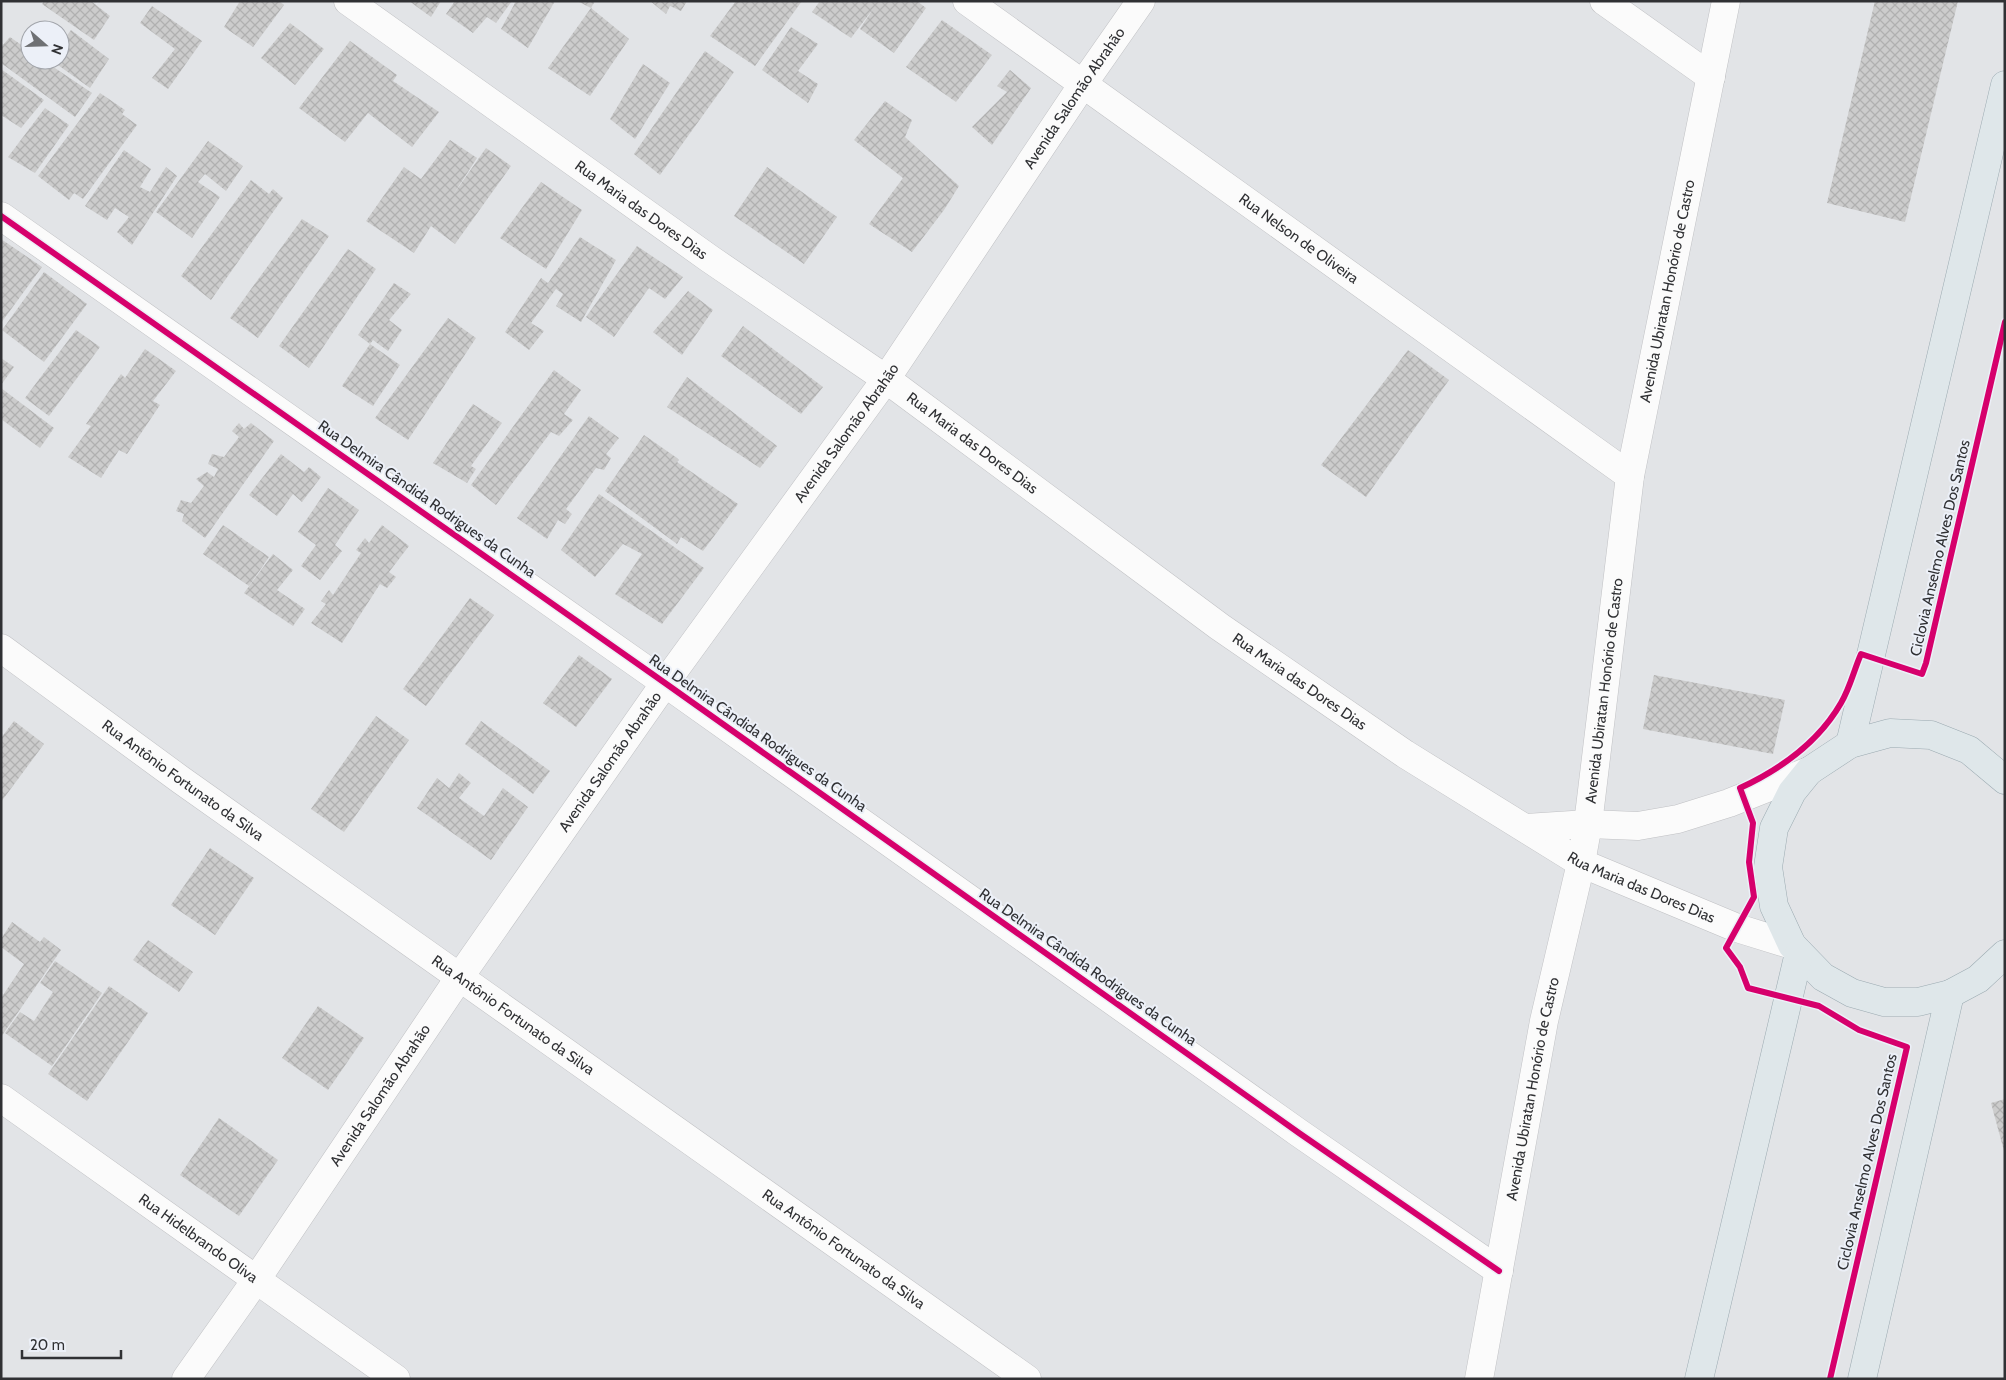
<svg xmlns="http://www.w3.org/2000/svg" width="2006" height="1380" viewBox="0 0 2006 1380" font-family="Cabin,sans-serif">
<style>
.building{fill:url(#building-cross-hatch)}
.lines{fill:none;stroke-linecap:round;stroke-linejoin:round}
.street-casing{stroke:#c0c1c4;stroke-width:29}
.primary-casing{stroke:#9baab1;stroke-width:29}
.street{stroke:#fbfbfb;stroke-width:28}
.primary{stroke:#dfe7ea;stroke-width:28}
.cycleway-casing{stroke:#ecf0f8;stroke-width:9}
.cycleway{stroke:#d6006c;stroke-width:6}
.labels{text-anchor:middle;stroke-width:4;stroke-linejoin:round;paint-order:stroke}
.street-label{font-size:15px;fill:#303134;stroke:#ecf0f8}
</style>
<defs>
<pattern id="building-cross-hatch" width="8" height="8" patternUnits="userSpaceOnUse" patternTransform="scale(1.25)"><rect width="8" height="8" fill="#ccc"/><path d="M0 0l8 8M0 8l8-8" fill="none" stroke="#b0b0b0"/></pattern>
</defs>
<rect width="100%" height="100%" fill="#e2e4e7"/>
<!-- building -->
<g class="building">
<path d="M 44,1 L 91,1 L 110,16 L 94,40 L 42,4 Z"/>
<path d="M 240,1 L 279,1 L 284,5 L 253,47 L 224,27 Z"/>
<path d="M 409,1 L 441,1 L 431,17 Z"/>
<path d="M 455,1 L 512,1 L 496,23 L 487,17 L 473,33 L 446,14 Z"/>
<path d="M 516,1 L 555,1 L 528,48 L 501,29 Z"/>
<path d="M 577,1 L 595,1 L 591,8 Z"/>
<path d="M 650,1 L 687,1 L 681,11 L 670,6 L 666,14 Z"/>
<path d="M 736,1 L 802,1 L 755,66 L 710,36 Z"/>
<path d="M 820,1 L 917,1 L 926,8 L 894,53 L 860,29 L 873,9 L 851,38 L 812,12 Z"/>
<path d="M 1875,1 L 1958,1 L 1905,222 L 1827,203 Z"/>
<path d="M 152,6 L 202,41 L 168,89 L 152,78 L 175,49 L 140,23 Z"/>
<path d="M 591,8 L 629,39 L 590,96 L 548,68 Z"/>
<path d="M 942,20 L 992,55 L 956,102 L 906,67 Z"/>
<path d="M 290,23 L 324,49 L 295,85 L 261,58 Z"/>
<path d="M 791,27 L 818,44 L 798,71 L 818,84 L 808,103 L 762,70 Z"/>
<path d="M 71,30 L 109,59 L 90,88 L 51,60 L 60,60 L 60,45 Z"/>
<path d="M 10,37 L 30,51 L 30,60 L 43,60 L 92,93 L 75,117 L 1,63 L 1,47 Z"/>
<path d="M 350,41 L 397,75 L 393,81 L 439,112 L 412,147 L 368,113 L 345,142 L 299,108 Z"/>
<path d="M 705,51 L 734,72 L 660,175 L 634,154 Z"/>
<path d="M 643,64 L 670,83 L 635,139 L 610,119 Z"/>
<path d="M 1,69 L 44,100 L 21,128 L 1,115 Z"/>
<path d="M 1010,70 L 1031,88 L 992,145 L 972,127 L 1007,92 L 997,86 Z"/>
<path d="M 100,93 L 125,110 L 122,114 L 137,125 L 83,199 L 74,193 L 69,200 L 38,176 Z"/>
<path d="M 885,101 L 912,120 L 905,137 L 959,186 L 944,210 L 912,252 L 869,224 L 903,178 L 854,140 Z"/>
<path d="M 45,108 L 69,125 L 35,173 L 8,157 Z"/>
<path d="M 450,140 L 477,158 L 453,195 L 486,148 L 511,166 L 455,244 L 431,226 L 414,253 L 366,221 L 404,167 L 421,179 Z"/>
<path d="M 208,141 L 243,166 L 226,191 L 205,174 L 198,182 L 220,197 L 192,238 L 156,212 Z"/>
<path d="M 124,150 L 151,169 L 140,187 L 150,192 L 166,167 L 177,176 L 132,245 L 117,232 L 129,217 L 115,208 L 107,220 L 85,206 Z"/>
<path d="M 767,167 L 837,217 L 804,264 L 734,216 Z"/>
<path d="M 251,180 L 269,194 L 273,189 L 283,198 L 211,300 L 181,276 Z"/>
<path d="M 541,182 L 582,210 L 546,269 L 500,238 Z"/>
<path d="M 302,219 L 329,236 L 258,338 L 230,318 Z"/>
<path d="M 580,237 L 616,260 L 581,322 L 556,306 L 563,294 L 556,289 L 531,323 L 544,331 L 529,350 L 505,332 L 541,278 L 548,283 Z"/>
<path d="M 1,239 L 42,267 L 1,323 Z"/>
<path d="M 637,246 L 683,277 L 665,299 L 649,288 L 614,337 L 586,317 Z"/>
<path d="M 348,249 L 376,269 L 309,368 L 279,346 Z"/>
<path d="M 44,272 L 87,304 L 44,362 L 2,330 Z"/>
<path d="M 394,283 L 411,294 L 389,320 L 402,330 L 388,351 L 373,340 L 370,344 L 358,335 Z"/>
<path d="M 688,291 L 713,310 L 682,355 L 653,332 Z"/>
<path d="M 448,318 L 476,338 L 408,440 L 375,418 Z"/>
<path d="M 743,326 L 823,387 L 801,414 L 721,356 Z"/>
<path d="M 76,330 L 100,347 L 49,416 L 25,398 Z"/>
<path d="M 370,344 L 400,365 L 373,406 L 342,386 Z"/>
<path d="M 145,349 L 176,371 L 153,401 L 160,405 L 127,454 L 119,450 L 101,478 L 68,457 L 91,426 L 86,424 L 121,374 L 125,378 Z"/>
<path d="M 1408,350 L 1449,380 L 1366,497 L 1321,465 Z"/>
<path d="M 1,358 L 14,367 L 1,385 Z"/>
<path d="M 554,370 L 581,390 L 564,414 L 573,420 L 559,436 L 551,432 L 496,505 L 471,485 Z"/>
<path d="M 687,377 L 777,446 L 760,468 L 667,407 Z"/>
<path d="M 1,388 L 54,428 L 40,448 L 1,419 Z"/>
<path d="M 473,404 L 502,423 L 471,466 L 476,469 L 467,483 L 433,463 Z"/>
<path d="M 589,416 L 619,438 L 606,454 L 611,458 L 604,470 L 596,468 L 566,509 L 572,514 L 565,524 L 558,520 L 547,539 L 517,518 Z"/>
<path d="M 239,423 L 244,429 L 251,423 L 274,441 L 205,538 L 182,521 L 184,514 L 176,511 L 181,500 L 191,503 L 204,486 L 196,479 L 207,472 L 214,477 L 218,469 L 208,464 L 212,454 L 224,457 L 239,437 L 232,431 Z"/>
<path d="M 644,435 L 677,458 L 679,460 L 677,462 L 738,504 L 703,551 L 681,537 L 677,544 L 605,491 Z"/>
<path d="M 281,454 L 304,472 L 309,467 L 321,477 L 302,502 L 293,494 L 277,516 L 249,495 Z"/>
<path d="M 328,488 L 359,510 L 335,545 L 342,551 L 320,580 L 301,566 L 316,545 L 298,532 Z"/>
<path d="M 599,494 L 704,568 L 662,624 L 615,594 L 642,554 L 623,544 L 595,577 L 561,550 Z"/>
<path d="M 223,525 L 269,557 L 249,586 L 203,554 Z"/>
<path d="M 382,525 L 409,546 L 389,572 L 396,577 L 387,588 L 380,584 L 342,643 L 311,623 L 326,604 L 321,601 L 329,590 L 333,595 L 361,553 L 356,550 L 365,538 L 369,543 Z"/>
<path d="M 273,554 L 293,570 L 277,590 L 305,609 L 293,626 L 244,593 Z"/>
<path d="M 470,598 L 494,615 L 426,706 L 403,689 Z"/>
<path d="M 579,655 L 612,679 L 576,727 L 543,703 Z"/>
<path d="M 1654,675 L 1785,700 L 1773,754 L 1643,729 Z"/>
<path d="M 376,716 L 409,740 L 344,832 L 311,809 Z"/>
<path d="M 14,721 L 44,744 L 1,802 L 1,738 Z"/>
<path d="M 481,721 L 550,771 L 533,794 L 465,744 Z"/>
<path d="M 459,773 L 471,783 L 459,798 L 484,816 L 503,788 L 528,807 L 491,860 L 417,808 L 437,778 L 449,788 Z"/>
<path d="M 210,848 L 254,878 L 215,935 L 171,905 Z"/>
<path d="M 12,922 L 40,942 L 44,937 L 61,950 L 1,1037 L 1,998 L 24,964 L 1,947 L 1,939 Z"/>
<path d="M 148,940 L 193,972 L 179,992 L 133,960 Z"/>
<path d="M 55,961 L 102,993 L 52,1066 L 5,1033 L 20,1012 L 34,1021 L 53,992 L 40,983 Z"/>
<path d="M 109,986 L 148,1013 L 87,1101 L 48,1074 Z"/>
<path d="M 318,1006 L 364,1038 L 328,1090 L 282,1058 Z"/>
<path d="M 2005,1099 L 2005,1151 L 2004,1151 L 1991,1103 Z"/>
<path d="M 219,1118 L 278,1160 L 239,1216 L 180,1175 Z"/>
</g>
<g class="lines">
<!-- street casing -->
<g class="street-casing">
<g id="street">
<path id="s1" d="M 348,1 L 710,259 L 886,379 L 1220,627 L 1405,754 L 1581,863 L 1737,928 L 1792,945"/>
<path id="s2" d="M 967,1 L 1630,476"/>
<path d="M 1604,1 L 1711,77"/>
<path d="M 1,216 L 665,683 L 1299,1133 L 1499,1271"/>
<path id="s3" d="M 1,648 L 181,780 L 1027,1379"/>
<path d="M 1526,828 L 1588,824 L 1638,826 L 1678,819 L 1729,803 L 1809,771"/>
<path id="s4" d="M 1,1098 L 396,1379"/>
<path id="s5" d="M 186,1379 L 256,1280 L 459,978 L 665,683 L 886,379 L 1083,84 L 1141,1"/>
<path id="s6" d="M 1479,1379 L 1544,1021 L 1581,863 L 1588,824 L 1630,476 L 1726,1"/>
</g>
</g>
<!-- primary casing -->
<g class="primary-casing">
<g id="primary">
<path d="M 1850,744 L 2005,85"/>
<path d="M 2005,780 L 1969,750 L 1931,735 L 1890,733 L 1850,744 L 1809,771 L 1792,792 L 1774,828 L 1768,867 L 1774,906 L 1792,945 L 1823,977 L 1852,993 L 1884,1002 L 1918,1002 L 1950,994 L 1978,979 L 2005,954"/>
<path d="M 1699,1379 L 1799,953"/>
<path d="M 1862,1379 L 1950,994"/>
</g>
</g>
<!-- street -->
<use href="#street" class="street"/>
<!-- primary -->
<use href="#primary" class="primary"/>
<!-- cycleway casing -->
<g class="cycleway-casing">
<g id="cycleway">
<path d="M 1,216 L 665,683 L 1299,1133 L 1499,1271"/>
<path d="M 1830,1379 L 1907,1047 L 1859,1030 L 1819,1006 L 1748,988 L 1740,967 L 1726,948 L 1754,897 L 1749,862 L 1753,823 L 1740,788 C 1781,769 1818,743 1841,703 C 1850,688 1854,670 1861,654 L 1922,674 L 1926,663 L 2005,322"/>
</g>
</g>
<!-- cycleway -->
<use href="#cycleway" class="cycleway"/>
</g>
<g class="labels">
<!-- street labels -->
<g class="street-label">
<text dy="5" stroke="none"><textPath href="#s5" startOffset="1559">Avenida Salomão Abrahão</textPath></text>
<text dy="5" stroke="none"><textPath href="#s1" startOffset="360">Rua Maria das Dores Dias</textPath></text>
<text dy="5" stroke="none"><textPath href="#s2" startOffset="408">Rua Nelson de Oliveira</textPath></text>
<text dy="5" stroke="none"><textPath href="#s6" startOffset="1105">Avenida Ubiratan Honório de Castro</textPath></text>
<text dy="5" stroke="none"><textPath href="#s5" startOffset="1154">Avenida Salomão Abrahão</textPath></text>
<text dy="5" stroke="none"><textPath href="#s1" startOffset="765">Rua Maria das Dores Dias</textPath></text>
<text transform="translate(427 499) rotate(35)" y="5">Rua Delmira Cândida Rodrigues da Cunha</text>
<text transform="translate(1940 548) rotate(-77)" y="5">Ciclovia Anselmo Alves Dos Santos</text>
<text dy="5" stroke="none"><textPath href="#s1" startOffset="1170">Rua Maria das Dores Dias</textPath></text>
<text dy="5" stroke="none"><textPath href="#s6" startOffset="700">Avenida Ubiratan Honório de Castro</textPath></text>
<text transform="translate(758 733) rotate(35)" y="5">Rua Delmira Cândida Rodrigues da Cunha</text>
<text dy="5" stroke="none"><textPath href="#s5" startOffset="749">Avenida Salomão Abrahão</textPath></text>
<text dy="5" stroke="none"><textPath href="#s3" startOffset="225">Rua Antônio Fortunato da Silva</textPath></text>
<text dy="5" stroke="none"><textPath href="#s1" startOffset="1570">Rua Maria das Dores Dias</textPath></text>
<text transform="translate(1088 967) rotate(35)" y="5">Rua Delmira Cândida Rodrigues da Cunha</text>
<text dy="5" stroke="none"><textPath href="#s3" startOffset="630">Rua Antônio Fortunato da Silva</textPath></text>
<text dy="5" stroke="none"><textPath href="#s6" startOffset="295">Avenida Ubiratan Honório de Castro</textPath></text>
<text dy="5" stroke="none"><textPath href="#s5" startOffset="344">Avenida Salomão Abrahão</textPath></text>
<text transform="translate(1867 1162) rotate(-77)" y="5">Ciclovia Anselmo Alves Dos Santos</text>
<text dy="5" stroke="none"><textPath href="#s4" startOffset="242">Rua Hidelbrando Oliva</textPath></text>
<text dy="5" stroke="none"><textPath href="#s3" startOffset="1035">Rua Antônio Fortunato da Silva</textPath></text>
</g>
</g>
<!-- border -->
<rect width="2006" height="1380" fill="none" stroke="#303134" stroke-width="5"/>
<!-- north arrow -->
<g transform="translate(45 45) rotate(110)"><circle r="24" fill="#ecf0f8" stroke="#a1a4aa"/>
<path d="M0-4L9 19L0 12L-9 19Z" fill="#6e7073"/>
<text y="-8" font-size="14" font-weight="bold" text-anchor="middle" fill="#303134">N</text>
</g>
<!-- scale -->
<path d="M22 1350v8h99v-8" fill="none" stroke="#303134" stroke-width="2.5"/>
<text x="30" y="1350" font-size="15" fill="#303134" stroke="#ecf0f8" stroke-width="4" paint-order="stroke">20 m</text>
</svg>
